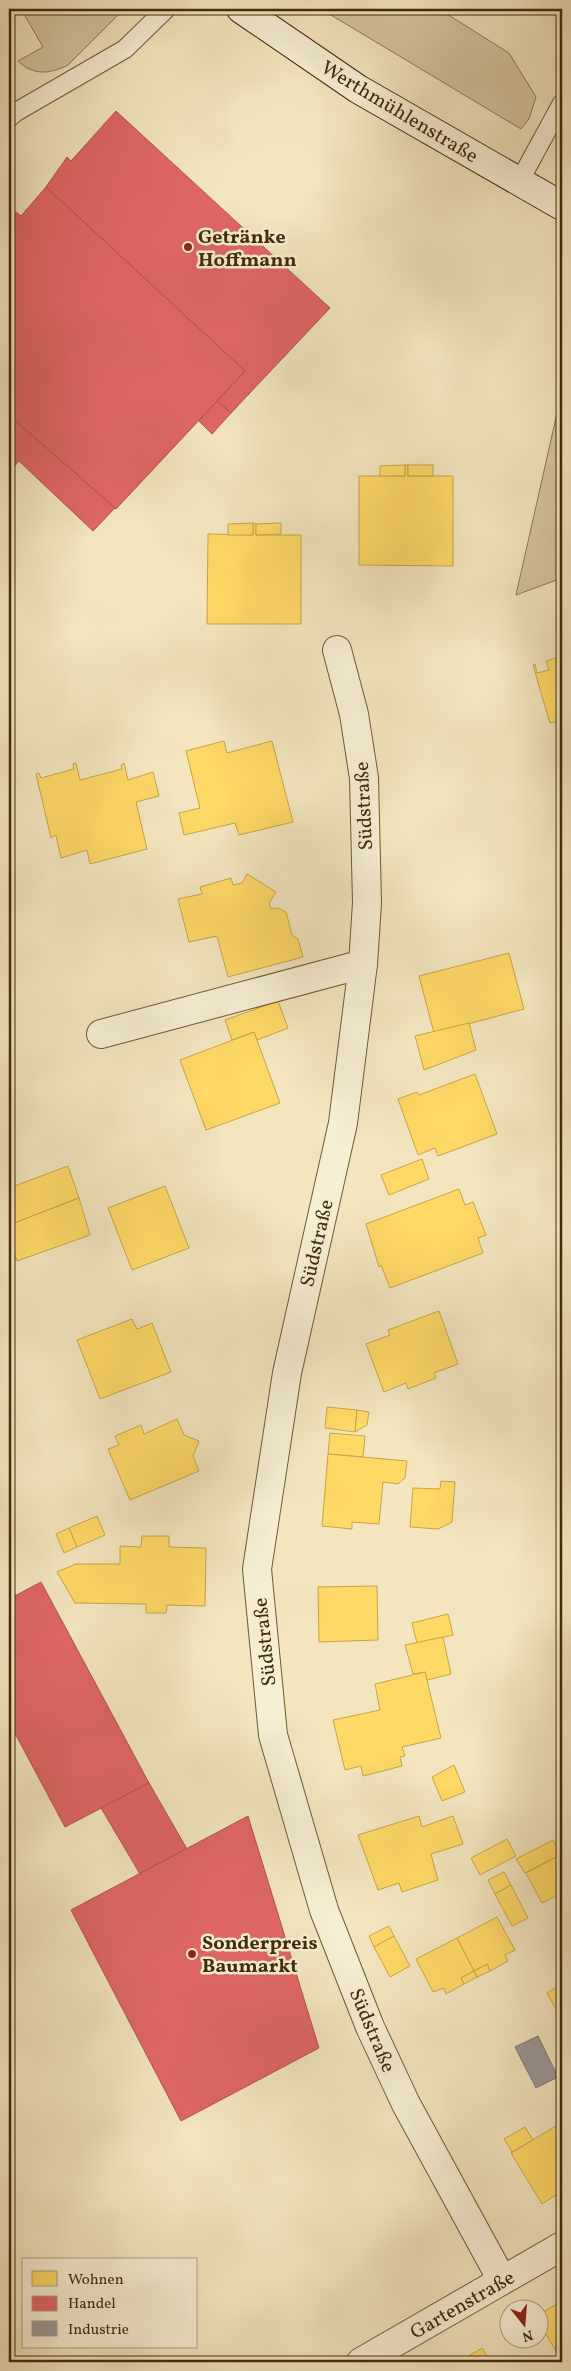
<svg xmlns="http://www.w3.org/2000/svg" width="571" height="2371" viewBox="0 0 571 2371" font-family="Vollkorn,serif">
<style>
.green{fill:#d5c6a0;stroke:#8b7855}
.homes{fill:#ffd966;stroke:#c6a44a}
.shops{fill:#e06666;stroke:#b0544a}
.industry{fill:#999;stroke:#7f786e}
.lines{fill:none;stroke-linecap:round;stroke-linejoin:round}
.lane-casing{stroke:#6e5937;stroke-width:20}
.street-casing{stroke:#6e5937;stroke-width:30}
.secondary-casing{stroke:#412a0a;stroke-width:30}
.lane{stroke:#f7efd5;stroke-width:18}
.street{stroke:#f7efd5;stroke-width:28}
.secondary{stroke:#f7efd5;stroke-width:28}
.poi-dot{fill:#8f2418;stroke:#f7efd5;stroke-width:2}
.labels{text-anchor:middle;stroke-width:5;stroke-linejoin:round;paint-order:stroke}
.street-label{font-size:20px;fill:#412a0a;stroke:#f7efd5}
.poi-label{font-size:20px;font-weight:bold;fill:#412a0a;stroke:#f7efd5;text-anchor:start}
</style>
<rect width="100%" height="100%" fill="#f3e6bf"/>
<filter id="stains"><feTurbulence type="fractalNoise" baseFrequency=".004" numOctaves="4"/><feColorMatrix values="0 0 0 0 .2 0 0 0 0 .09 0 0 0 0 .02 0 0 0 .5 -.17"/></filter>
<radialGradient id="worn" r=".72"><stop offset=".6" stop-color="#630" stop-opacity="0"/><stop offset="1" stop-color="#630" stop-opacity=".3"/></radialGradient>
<!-- green -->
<g class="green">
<path d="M 21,9 L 124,9 L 68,65 C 50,74 33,76 18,61 L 43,47 Z"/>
<path d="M 321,9 L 439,9 L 509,53 L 536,97 L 529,119 L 521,129 Z"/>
<path d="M 562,391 L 562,578 L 516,595 Z"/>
</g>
<!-- homes -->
<g class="homes">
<path d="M 405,465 L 408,465 L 408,476 L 453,476 L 453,566 L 359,565 L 359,476 L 405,476 Z"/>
<path d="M 405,465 L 405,476 L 380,476 L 380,466 Z"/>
<rect x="408" y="465" width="25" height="11"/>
<path d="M 253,523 L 256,524 L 256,535 L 301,535 L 301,624 L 207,624 L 208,534 L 253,535 Z"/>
<path d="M 253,523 L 253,535 L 228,535 L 228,524 Z"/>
<path d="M 281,523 L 281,534 L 256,535 L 256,524 Z"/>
<path d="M 562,656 L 562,720 L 550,723 L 533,665 L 535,664 L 537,673 L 549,670 L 546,661 Z"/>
<path d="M 224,741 L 227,753 L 272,741 L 293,822 L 239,835 L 235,823 L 184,835 L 179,813 L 200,808 L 186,751 Z"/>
<path d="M 76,763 L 80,780 L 122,769 L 121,765 L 124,763 L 128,780 L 153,772 L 159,796 L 136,802 L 147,849 L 90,864 L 87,850 L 61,858 L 56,835 L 51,838 L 36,774 L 39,773 L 41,778 L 74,769 L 73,764 Z"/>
<path d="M 247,874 L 276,892 L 269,903 L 271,909 L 278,908 L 286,912 L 292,935 L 298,939 L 303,957 L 228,977 L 217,936 L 189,942 L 178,899 L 202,894 L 200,887 L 231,878 L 233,885 L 242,883 Z"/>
<path d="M 509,953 L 524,1009 L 434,1033 L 419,976 Z"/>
<path d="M 278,1001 L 288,1028 L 257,1040 L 254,1032 L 232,1040 L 225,1020 Z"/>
<path d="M 469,1023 L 476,1050 L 424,1070 L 415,1036 Z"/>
<path d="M 254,1032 L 280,1103 L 206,1130 L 180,1060 Z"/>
<path d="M 475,1074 L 497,1134 L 438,1156 L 435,1148 L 418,1155 L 398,1099 L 417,1092 L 419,1095 Z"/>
<path d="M 422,1159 L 429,1179 L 389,1195 L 381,1175 Z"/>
<path d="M 68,1166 L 79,1198 L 9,1225 L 9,1188 Z"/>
<path d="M 165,1186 L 189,1248 L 132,1270 L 108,1208 Z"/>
<path d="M 459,1189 L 465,1205 L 473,1202 L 486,1235 L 478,1238 L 483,1253 L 390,1288 L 381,1265 L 379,1267 L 366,1224 Z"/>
<path d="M 79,1198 L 90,1235 L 17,1261 L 9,1236 L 9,1225 Z"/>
<path d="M 439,1311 L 458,1364 L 434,1373 L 436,1378 L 408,1389 L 406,1383 L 384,1392 L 366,1344 L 390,1335 L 388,1330 Z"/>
<path d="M 132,1319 L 137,1329 L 152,1323 L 171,1372 L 100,1399 L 77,1340 Z"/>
<path d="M 327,1407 L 357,1410 L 355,1432 L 325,1428 Z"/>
<path d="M 357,1410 L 369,1412 L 367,1425 L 355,1432 Z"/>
<path d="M 177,1419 L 184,1435 L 199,1441 L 193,1456 L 199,1471 L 130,1500 L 108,1449 L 119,1445 L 115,1436 L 141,1425 L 144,1434 Z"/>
<path d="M 330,1433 L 365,1436 L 363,1457 L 328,1454 Z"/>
<path d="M 328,1454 L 407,1461 L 405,1478 L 398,1484 L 383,1482 L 379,1524 L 352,1522 L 352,1529 L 322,1526 Z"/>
<path d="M 441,1481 L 455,1482 L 452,1522 L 438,1529 L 410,1527 L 413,1488 L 440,1489 Z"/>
<path d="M 97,1516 L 105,1535 L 77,1547 L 69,1528 Z"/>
<path d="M 69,1528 L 77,1547 L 64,1553 L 56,1534 Z"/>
<path d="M 142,1536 L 169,1536 L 169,1547 L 206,1548 L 205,1606 L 167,1605 L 166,1613 L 146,1613 L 146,1604 L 75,1603 L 57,1572 L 76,1564 L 120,1564 L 120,1546 L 141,1547 Z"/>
<path d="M 377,1586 L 378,1640 L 319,1642 L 318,1587 Z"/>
<path d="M 448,1614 L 453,1635 L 417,1643 L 412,1623 Z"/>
<path d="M 443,1637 L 451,1674 L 427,1680 L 425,1672 L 413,1674 L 405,1645 Z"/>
<path d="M 425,1672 L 441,1738 L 402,1747 L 405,1756 L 400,1757 L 402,1766 L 363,1776 L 361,1766 L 345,1770 L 333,1720 L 380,1710 L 375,1684 Z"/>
<path d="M 454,1765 L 465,1792 L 442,1801 L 432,1777 Z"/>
<path d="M 419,1816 L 422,1827 L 453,1816 L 463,1844 L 431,1854 L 438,1880 L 402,1892 L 399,1883 L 378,1890 L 358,1835 Z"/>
<path d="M 507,1839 L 516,1856 L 480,1875 L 471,1858 Z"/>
<path d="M 553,1840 L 560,1855 L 525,1873 L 516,1859 Z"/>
<path d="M 560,1855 L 562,1859 L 562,1893 L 542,1903 L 526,1873 Z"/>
<path d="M 504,1872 L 511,1885 L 495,1894 L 488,1880 Z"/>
<path d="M 511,1885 L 528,1918 L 512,1926 L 495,1894 Z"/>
<path d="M 497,1917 L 515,1950 L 505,1955 L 508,1961 L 490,1971 L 487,1964 L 474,1971 L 457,1938 Z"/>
<path d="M 389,1926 L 394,1936 L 374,1947 L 369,1936 Z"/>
<path d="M 394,1936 L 410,1966 L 390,1977 L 374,1947 Z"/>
<path d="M 457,1938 L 474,1971 L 461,1978 L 464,1984 L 446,1994 L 444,1988 L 433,1992 L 416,1959 Z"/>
<path d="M 487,1964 L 490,1971 L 477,1977 L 474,1971 Z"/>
<path d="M 474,1971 L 477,1977 L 464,1984 L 461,1978 Z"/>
<path d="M 562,1984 L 562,2020 L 547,1993 Z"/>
<path d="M 556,2126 L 562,2136 L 562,2191 L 542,2204 L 511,2153 Z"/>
<path d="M 525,2127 L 533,2140 L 512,2152 L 504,2139 Z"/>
<path d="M 562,2301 L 562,2361 L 538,2321 L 538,2315 Z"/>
<path d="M 482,2348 L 491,2362 L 459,2362 Z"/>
</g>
<!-- shops -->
<g class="shops">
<path d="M 116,111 L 330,308 L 231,413 L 217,401 L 245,371 L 46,187 L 67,157 L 71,161 Z"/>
<path d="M 46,187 L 245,371 L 116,509 L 9,415 L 9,219 L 16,212 L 21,216 Z"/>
<path d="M 217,401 L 231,413 L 212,434 L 199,421 Z"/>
<path d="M 9,415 L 115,508 L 93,531 L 19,461 L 9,472 Z"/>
<path d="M 41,1582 L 149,1783 L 65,1827 L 9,1722 L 9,1599 Z"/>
<path d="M 149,1783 L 187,1849 L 140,1874 L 101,1808 Z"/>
<path d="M 248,1816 L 319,2048 L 181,2121 L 71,1910 Z"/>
</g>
<!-- industry -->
<path class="industry" d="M 538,2036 L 558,2077 L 536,2088 L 515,2047 Z"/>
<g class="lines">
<!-- lane casing -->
<g class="lane-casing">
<g id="lane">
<path d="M 9,118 L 16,112 L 125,49 L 166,9"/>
<path d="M 519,182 L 562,103"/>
</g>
</g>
<!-- street casing -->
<g class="street-casing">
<g id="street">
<path d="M 337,650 L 354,714 L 364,778 L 367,903 L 363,964 L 343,1123 L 287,1373 L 257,1569 L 273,1735 L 324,1910 L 370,2027 L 406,2104 L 502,2280"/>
<path d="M 101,1034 L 363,964"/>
<path d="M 361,2362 L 562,2246"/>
</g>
</g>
<!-- secondary casing -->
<g class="secondary-casing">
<path id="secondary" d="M 241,9 L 358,89 L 562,206"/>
</g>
<!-- lane -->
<use href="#lane" class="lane"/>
<!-- street -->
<use href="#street" class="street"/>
<!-- secondary -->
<use href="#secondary" class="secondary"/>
</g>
<!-- markers -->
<g class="poi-dot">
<circle cx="188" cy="247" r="5"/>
<circle cx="192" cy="1954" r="5"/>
</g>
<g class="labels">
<!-- street labels -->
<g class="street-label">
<text transform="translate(400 111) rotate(31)" y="7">Werthmühlenstraße</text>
<text transform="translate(363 806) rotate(-93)" y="7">Südstraße</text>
<text transform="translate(316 1243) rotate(-77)" y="7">Südstraße</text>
<text transform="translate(264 1642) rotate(-96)" y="7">Südstraße</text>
<text transform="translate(373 2030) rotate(67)" y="7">Südstraße</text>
<text transform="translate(462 2304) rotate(-30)" y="7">Gartenstraße</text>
</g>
<!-- poi labels -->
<g class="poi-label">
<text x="198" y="243">Getränke<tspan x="198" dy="23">Hoffmann</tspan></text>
<text x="202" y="1949">Sonderpreis<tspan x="202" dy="23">Baumarkt</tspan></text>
</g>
</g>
<!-- margin -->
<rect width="571" height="2371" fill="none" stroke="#f3e6bf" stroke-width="30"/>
<rect x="10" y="10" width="551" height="2351" fill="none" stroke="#412a0a" stroke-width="2.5"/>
<rect x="15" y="15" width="541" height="2341" fill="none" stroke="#412a0a"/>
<!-- legend -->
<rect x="22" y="2258" width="175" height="90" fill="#f7efd5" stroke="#aea084"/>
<rect x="32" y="2271" width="25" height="15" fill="#ffd966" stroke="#aea084"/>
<text x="68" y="2284" font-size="15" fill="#412a0a">Wohnen</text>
<rect x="32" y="2296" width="25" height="15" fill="#e06666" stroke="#aea084"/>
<text x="68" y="2308" font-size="15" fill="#412a0a">Handel</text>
<rect x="32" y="2321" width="25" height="15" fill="#999999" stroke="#aea084"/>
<text x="68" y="2334" font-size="15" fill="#412a0a">Industrie</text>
<!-- north arrow -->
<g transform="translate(524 2324) rotate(163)"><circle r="24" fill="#f7efd5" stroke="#aea084"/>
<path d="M0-4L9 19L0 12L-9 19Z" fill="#8f2418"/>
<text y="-8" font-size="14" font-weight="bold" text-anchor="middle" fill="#412a0a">N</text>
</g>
<rect width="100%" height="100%" filter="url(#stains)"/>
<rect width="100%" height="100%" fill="url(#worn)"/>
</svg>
